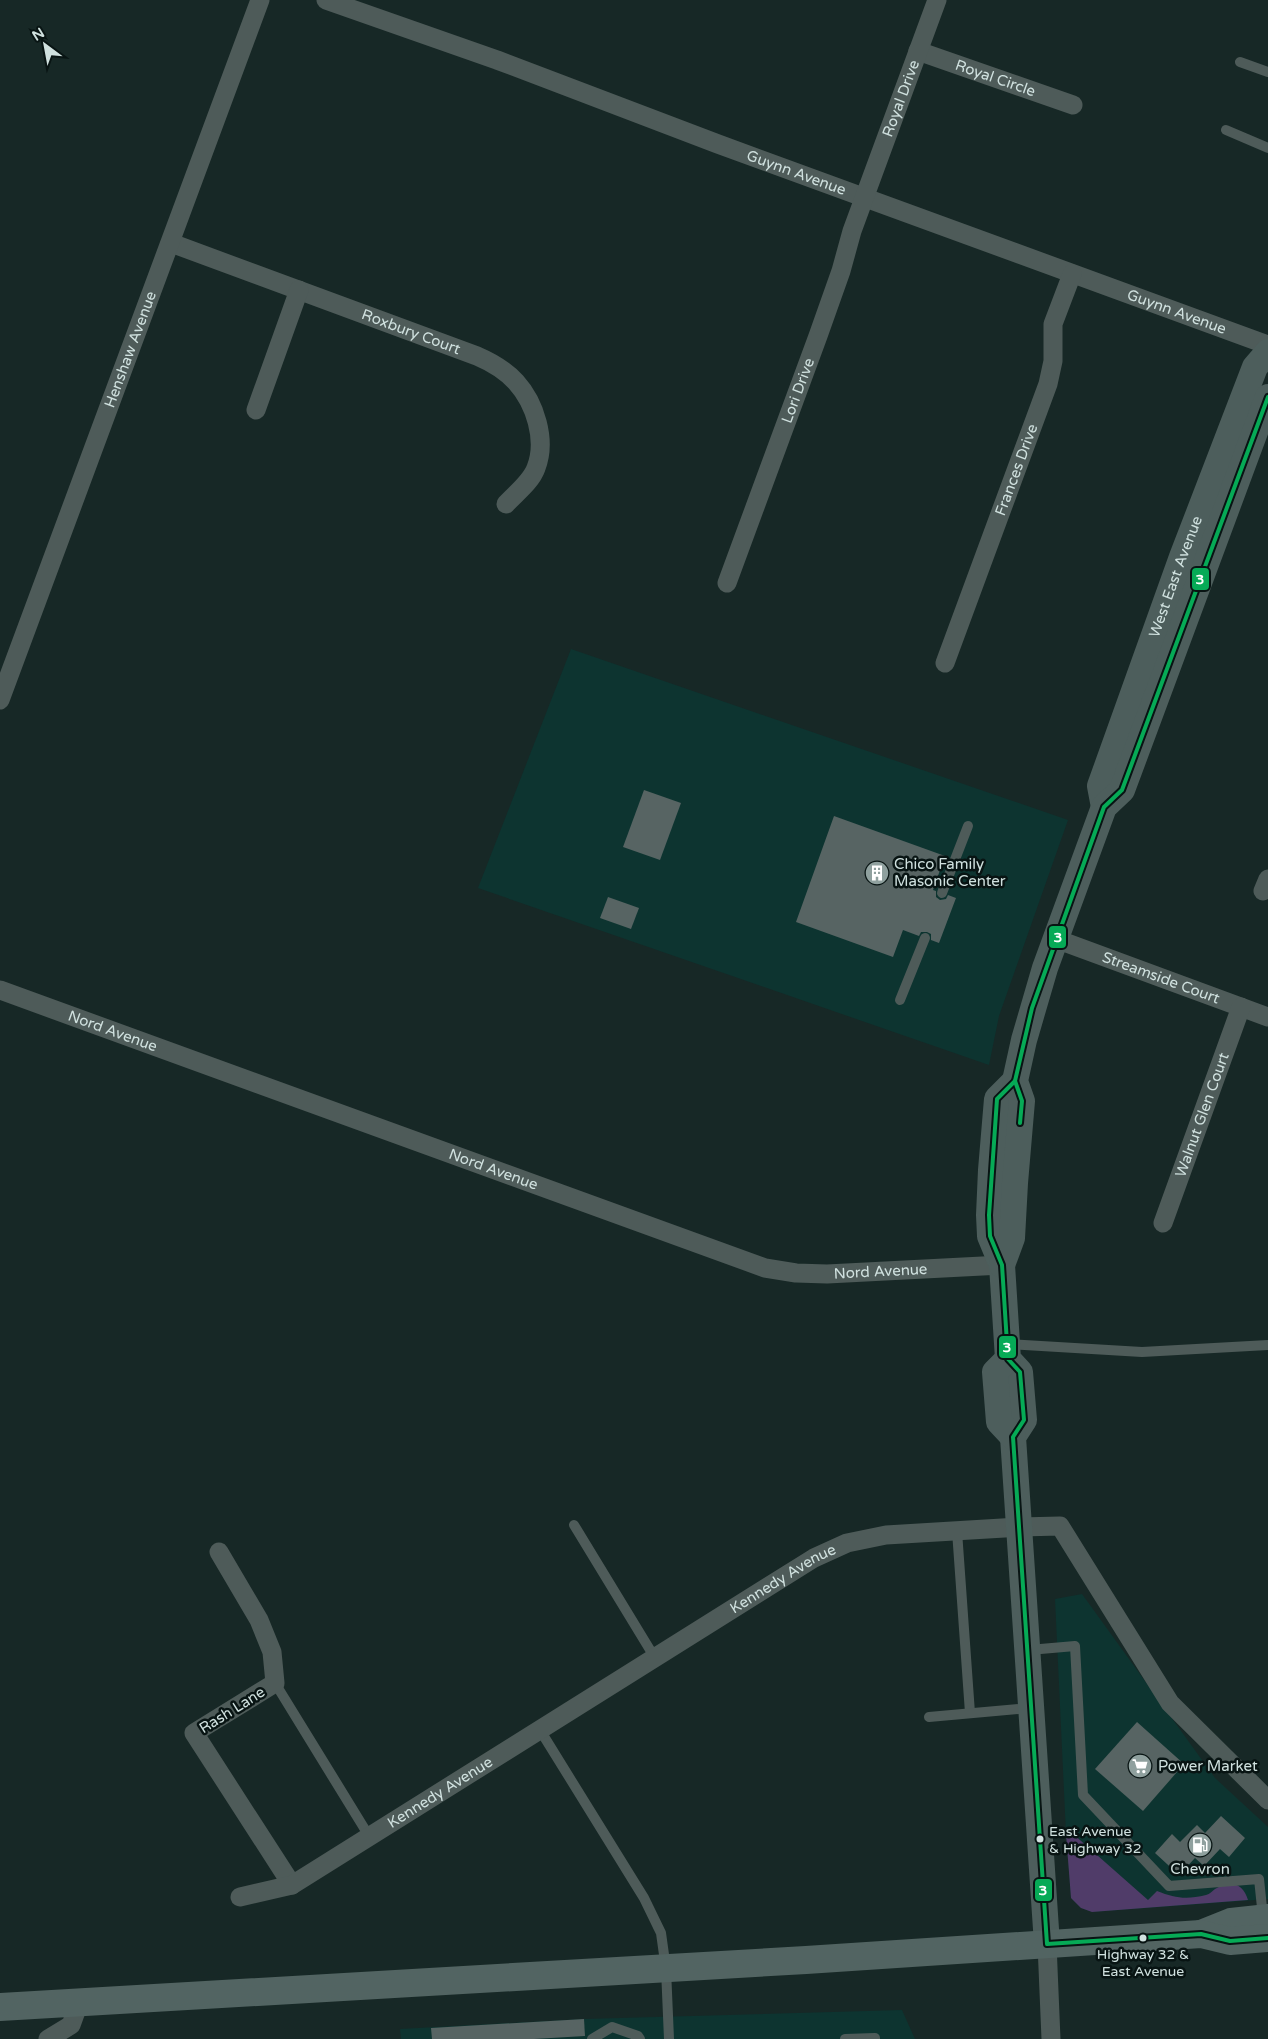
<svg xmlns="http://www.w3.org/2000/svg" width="1268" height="2039" viewBox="0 0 1268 2039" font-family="'Varela Round',sans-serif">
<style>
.built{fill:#0d3430}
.green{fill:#503c69}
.building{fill:#576463}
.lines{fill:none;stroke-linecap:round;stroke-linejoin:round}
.service{stroke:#4e5b59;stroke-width:10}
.minor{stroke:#4e5b59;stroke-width:19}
.secondary{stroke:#4d5e5c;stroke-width:26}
.primary{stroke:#526462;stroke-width:28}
.bus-1-casing{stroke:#081413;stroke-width:8}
.bus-1{stroke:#06aa56;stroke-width:4}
.bus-dot{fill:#d0e1df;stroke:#081413;stroke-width:2}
.labels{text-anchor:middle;stroke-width:5;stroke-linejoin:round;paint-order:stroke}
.bus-label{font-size:14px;fill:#d0e1df;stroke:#081413;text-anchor:start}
.street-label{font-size:15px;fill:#d0e1df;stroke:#081413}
.poi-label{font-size:15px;fill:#d0e1df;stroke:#081413;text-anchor:start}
.line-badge{stroke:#081413;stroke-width:2}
.badge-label{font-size:14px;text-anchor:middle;font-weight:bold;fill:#fff}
</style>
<rect width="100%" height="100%" fill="#172826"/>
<!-- built -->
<g class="built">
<path d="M 571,649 L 1068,820 L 999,1016 L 989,1065 L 478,888 Z"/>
<path d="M 1082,1594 L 1215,1778 L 1268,1827 L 1268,1899 L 1092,1912 L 1081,1908 L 1071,1898 L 1066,1834 L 1055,1599 Z"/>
<path d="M 902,2010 L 915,2039 L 401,2039 L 400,2029 L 584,2019 Z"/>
</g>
<!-- green -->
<path class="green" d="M 1072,1833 L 1148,1900 L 1157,1891 C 1175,1898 1186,1900 1206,1895 C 1210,1894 1212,1891 1215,1889 C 1231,1880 1243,1883 1248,1900 L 1092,1912 L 1081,1908 L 1071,1898 L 1066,1834 Z"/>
<!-- building -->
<g class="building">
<path d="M 644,790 L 681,803 L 660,860 L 623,847 Z"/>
<path d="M 834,816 L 945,856 L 933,890 L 936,891 L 936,897 L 940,900 L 946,899 L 948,895 L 956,898 L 939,943 L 931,940 L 931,934 L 927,932 L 921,932 L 919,936 L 903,930 L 893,957 L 796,922 Z"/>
<path d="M 608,897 L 639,908 L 631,929 L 600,918 Z"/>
<path d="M 1137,1722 L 1184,1764 L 1143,1811 L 1095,1769 Z"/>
<path d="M 1221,1816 L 1245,1838 L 1229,1857 L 1220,1849 L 1204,1866 L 1195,1858 L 1179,1875 L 1155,1853 L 1172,1834 L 1180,1842 L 1197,1825 L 1205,1833 Z"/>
<path d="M 584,2019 L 585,2036 L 534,2039 L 432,2039 L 431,2028 Z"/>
</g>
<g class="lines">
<!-- service -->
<g class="service">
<path d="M 1240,62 L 1268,72"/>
<path d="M 1226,130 L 1268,148"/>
<path d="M 942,893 L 968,826"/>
<path d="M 900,1000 L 925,938"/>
<path d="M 1008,1344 L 1142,1352 L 1268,1345"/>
<path d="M 574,1525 L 655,1658"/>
<path d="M 957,1531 L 970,1713"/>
<path d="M 1029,1650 L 1075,1646 L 1083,1795 L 1169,1886 L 1259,1879 L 1263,1917"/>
<path d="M 275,1683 L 369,1836"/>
<path d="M 929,1717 L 1030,1708"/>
<path d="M 540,1730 L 644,1898 L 661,1933 L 666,1969 L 669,2039"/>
<path d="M 592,2039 L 612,2027 L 638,2036 L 640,2039"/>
<path d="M 845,2039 L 875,2038 L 875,2039"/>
</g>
<!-- minor -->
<g class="minor">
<path id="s1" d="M 326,0 L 497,60 L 718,144 L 1268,345"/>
<path id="s2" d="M 918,51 L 1073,105"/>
<path id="s3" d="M 171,243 L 477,356 C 491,362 505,370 516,382 C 535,403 547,440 536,468 C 531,482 516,493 506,504"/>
<path d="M 256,410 L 299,290"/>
<path id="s4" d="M 727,583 L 818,336 L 841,271 L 852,231 L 937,0"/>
<path id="s5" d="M 945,663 L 1048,384 L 1053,361 L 1053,324 L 1072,274"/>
<path id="s6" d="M 0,700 L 260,0"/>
<path d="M 1263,891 L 1268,879"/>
<path id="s7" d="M 1056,939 L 1268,1017"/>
<path id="s8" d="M 0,990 L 765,1268 L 796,1273 L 827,1274 L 1002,1265"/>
<path id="s9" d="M 1163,1223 L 1241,1007"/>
<path d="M 219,1552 L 259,1620 L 272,1652 L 275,1683 L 194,1733 L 292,1885"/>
<path id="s10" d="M 240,1897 L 292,1885 L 814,1558 L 847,1543 L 886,1535 L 1020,1527 L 1060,1526 L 1170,1703 L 1268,1800"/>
<path d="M 1047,1944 L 1051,2039"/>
<path d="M 48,2039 L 71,2025 L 79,2003"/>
</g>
<!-- secondary -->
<g class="secondary">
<path id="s11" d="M 1104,807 L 1100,786 L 1182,557 L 1255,367 L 1268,352"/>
<path d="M 1015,1081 L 997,1099 L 991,1170 L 989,1215 L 990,1236 L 1002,1265 L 1008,1359 L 1020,1372 L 1024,1420 L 1013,1437 L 1047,1944"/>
<path d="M 1002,1265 L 1012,1238 L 1015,1183 L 1022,1101 L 1015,1081 L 1024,1040 L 1045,968 L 1104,807 L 1122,790 L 1268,397"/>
<path d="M 1008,1359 L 995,1372 L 999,1422 L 1013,1437"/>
</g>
<!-- primary -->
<g class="primary">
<path d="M 1201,1934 L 1231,1922 L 1268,1918"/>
<path d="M 0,2007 L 806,1960 L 1201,1934 L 1230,1941 L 1268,1938"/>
</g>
<!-- bus-1 casing -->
<g class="bus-1-casing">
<g id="bus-1">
<path d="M 1015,1081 L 997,1099 L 989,1215 L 990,1236 L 1002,1265 L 1008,1359 L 1020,1372 L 1024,1420 L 1013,1437 L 1047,1944 L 1201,1934 L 1230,1941 L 1268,1938"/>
<path d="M 1020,1123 L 1022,1101 L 1015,1081 L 1032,1008 L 1104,807 L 1122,790 L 1268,397"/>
</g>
</g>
<!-- bus-1 -->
<use href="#bus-1" class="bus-1"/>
</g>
<!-- icons -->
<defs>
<g id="building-disc" transform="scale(1.25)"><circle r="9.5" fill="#8fa09e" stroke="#081413"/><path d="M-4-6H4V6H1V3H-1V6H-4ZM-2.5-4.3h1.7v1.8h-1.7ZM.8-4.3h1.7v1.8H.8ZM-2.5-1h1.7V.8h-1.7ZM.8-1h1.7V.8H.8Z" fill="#fff"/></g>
<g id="supermarket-disc" transform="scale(1.25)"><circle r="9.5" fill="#8fa09e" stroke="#081413"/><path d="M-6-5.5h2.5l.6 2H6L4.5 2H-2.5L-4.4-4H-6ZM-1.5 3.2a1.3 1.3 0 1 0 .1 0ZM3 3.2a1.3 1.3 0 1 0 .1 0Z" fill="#fff"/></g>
<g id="fuel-disc" transform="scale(1.25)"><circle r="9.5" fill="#8fa09e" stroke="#081413"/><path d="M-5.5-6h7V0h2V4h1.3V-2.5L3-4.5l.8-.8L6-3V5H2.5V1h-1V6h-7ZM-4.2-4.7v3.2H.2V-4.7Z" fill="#fff"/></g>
</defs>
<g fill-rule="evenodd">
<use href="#building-disc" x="877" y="873"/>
<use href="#supermarket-disc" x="1140" y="1766"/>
<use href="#fuel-disc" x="1200" y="1845"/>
</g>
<!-- markers -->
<g class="bus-dot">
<circle cx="1040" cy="1839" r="4.5"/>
<circle cx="1143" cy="1938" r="4.5"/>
</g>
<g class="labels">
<!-- bus labels -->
<g class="bus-label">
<text x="1049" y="1836">East Avenue<tspan x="1049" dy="17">&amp; Highway 32</tspan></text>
<text x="1143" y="1959" text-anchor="middle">Highway 32 &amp;<tspan x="1143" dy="17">East Avenue</tspan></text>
</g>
<!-- street labels -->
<g class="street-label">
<text dy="5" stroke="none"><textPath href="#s2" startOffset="82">Royal Circle</textPath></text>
<text dy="5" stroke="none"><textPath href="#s4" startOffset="515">Royal Drive</textPath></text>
<text dy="5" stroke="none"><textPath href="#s1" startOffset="501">Guynn Avenue</textPath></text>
<text dy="5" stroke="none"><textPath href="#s1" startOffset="906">Guynn Avenue</textPath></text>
<text dy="5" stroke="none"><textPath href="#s3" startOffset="256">Roxbury Court</textPath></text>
<text dy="5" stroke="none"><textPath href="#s6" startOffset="374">Henshaw Avenue</textPath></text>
<text dy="5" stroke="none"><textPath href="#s4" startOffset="205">Lori Drive</textPath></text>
<text dy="5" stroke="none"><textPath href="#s5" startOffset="206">Frances Drive</textPath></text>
<text dy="5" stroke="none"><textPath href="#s11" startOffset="244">West East Avenue</textPath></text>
<text dy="5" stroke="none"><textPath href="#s7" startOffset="112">Streamside Court</textPath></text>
<text dy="5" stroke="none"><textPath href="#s8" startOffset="120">Nord Avenue</textPath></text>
<text dy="5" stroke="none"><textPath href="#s9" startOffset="115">Walnut Glen Court</textPath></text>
<text dy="5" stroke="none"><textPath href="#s8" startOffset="525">Nord Avenue</textPath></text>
<text dy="5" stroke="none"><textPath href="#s8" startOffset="930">Nord Avenue</textPath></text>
<text dy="5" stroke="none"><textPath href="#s10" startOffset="632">Kennedy Avenue</textPath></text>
<text transform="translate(232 1710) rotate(-32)" y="5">Rash Lane</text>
<text dy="5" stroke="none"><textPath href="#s10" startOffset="228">Kennedy Avenue</textPath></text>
</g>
<!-- poi labels -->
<g class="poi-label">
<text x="894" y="869">Chico Family<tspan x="894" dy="17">Masonic Center</tspan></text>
<text x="1158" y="1771">Power Market</text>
<text x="1200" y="1874" text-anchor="middle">Chevron</text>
</g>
</g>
<g class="line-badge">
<rect x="1191" y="567" width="19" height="24" rx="5" fill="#06aa56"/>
<rect x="1048" y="925" width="19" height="24" rx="5" fill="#06aa56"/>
<rect x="998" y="1335" width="19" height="24" rx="5" fill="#06aa56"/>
<rect x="1034" y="1878" width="19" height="24" rx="5" fill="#06aa56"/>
</g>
<g class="badge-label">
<text x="1200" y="584">3</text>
<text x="1058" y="942">3</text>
<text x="1007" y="1352">3</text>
<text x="1043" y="1895">3</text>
</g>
<!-- north arrow -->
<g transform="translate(45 45) rotate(328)" stroke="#081413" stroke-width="4" paint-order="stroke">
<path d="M0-4L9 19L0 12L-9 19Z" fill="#d0e1df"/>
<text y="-8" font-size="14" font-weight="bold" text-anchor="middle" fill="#d0e1df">N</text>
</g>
</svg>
